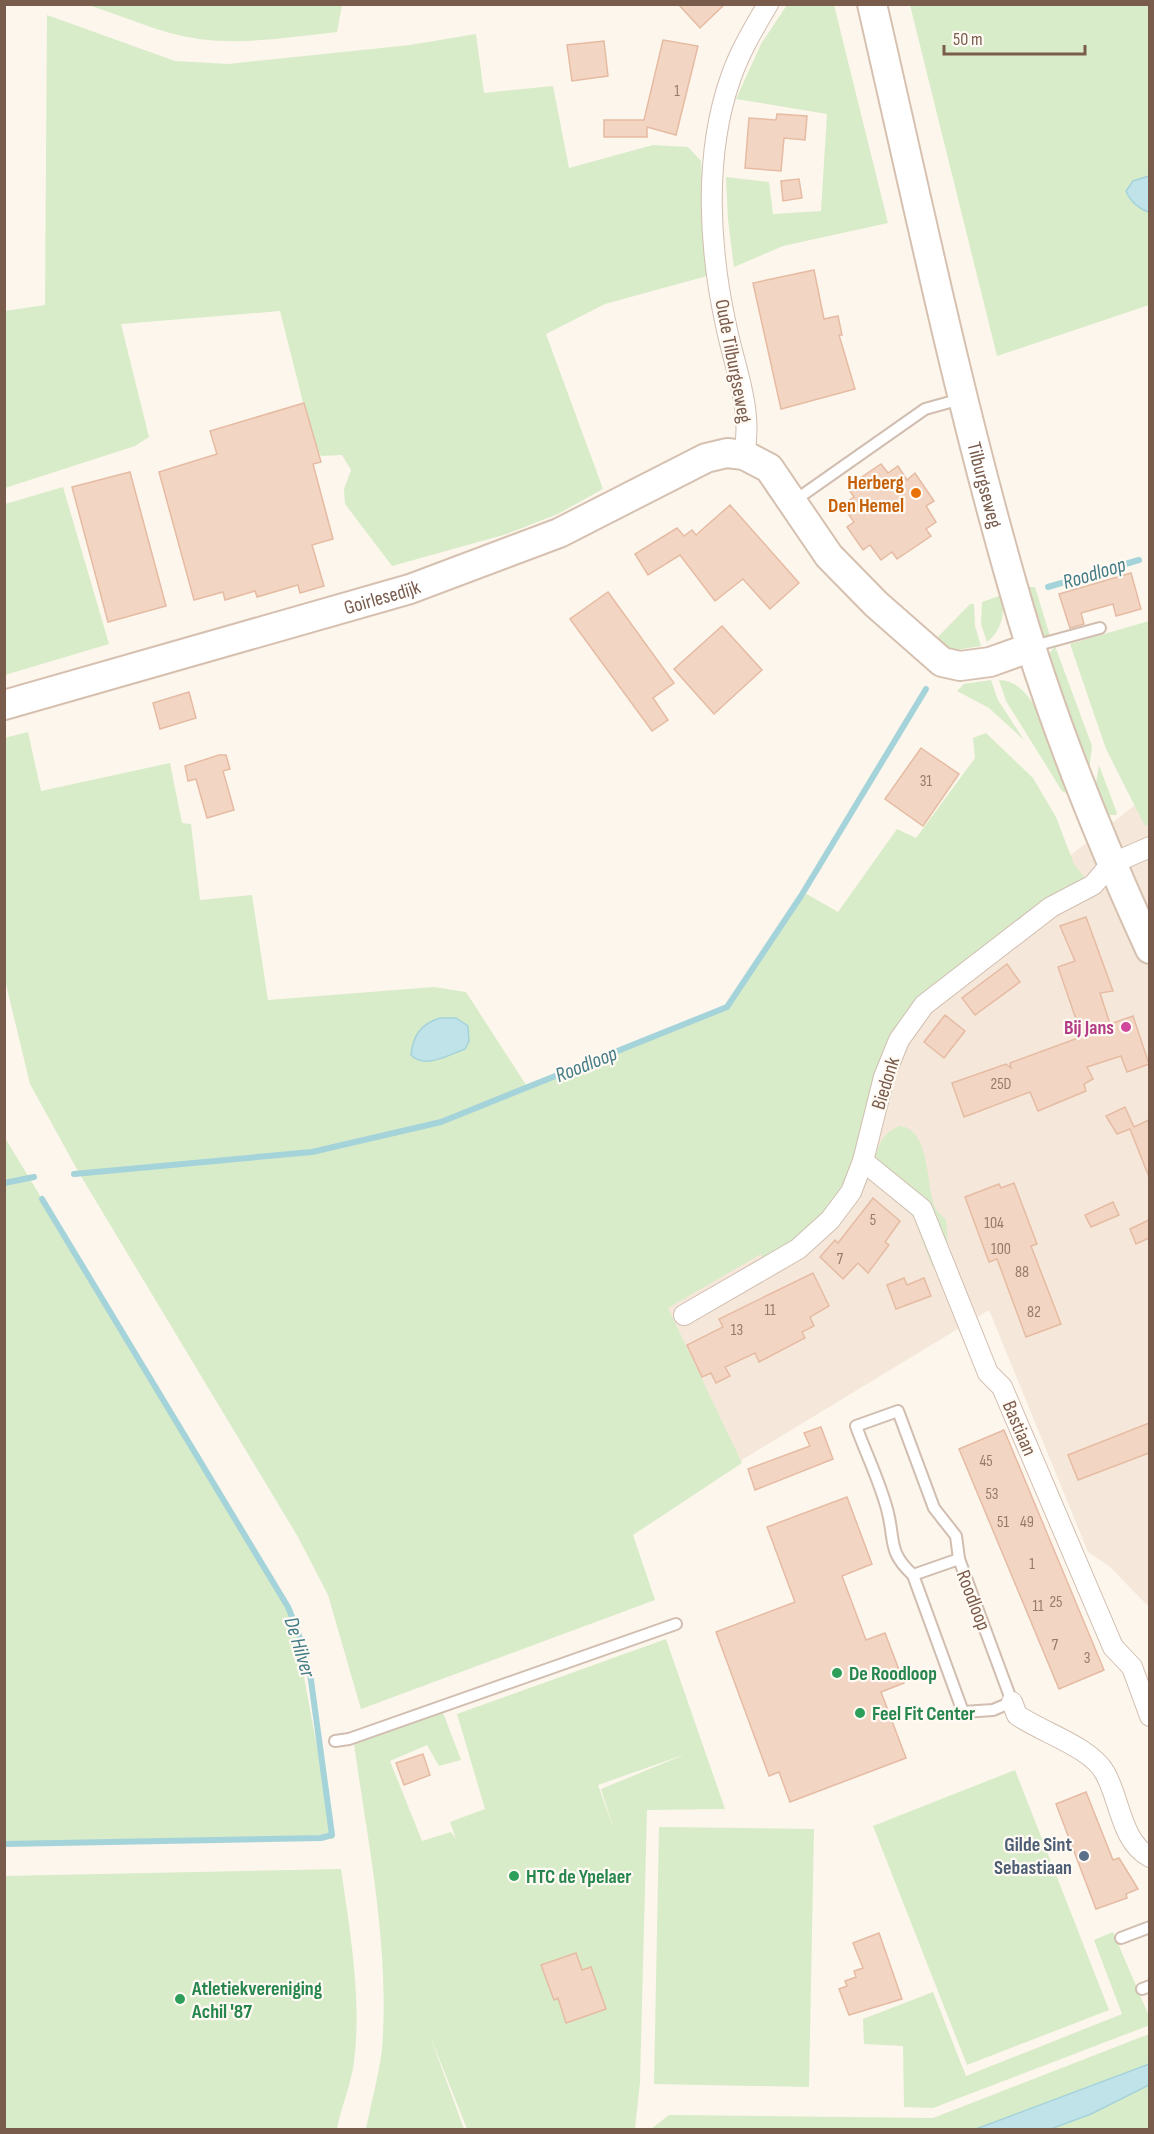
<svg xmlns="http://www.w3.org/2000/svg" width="1154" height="2134" viewBox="0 0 1154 2134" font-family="'Sofia Sans Condensed',sans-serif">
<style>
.residential{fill:#f5e8da}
.green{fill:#d8ecc9;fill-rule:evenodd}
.water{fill:#bfe3e8;stroke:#a5d3da;stroke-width:1.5}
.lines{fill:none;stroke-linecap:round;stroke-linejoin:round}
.stream{stroke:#a5d3da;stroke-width:6}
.building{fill:#f3d5c3;stroke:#e6bba3;stroke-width:1.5}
.lane-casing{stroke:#d1beb0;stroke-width:14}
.street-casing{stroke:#d1beb0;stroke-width:22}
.secondary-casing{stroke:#d6c0b0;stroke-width:32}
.lane{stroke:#fff;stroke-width:10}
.street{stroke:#fff;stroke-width:20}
.secondary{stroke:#fff;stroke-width:28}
.food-dot{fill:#e8710a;stroke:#fffaf3;stroke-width:2}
.hotel-dot{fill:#d1479c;stroke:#fffaf3;stroke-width:2}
.leisure-dot{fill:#2e9e5b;stroke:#fffaf3;stroke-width:2}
.service-dot{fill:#5c6f8a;stroke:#fffaf3;stroke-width:2}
.labels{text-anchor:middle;stroke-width:4.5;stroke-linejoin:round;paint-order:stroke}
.number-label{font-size:16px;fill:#987a6a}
.street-label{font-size:20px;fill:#7a5c4d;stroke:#fffaf3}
.food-label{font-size:20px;font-weight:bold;fill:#c56008;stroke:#fffaf3;text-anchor:end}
.hotel-label{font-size:20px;font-weight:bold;fill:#b23c85;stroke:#fffaf3;text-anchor:end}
.leisure-label{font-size:20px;font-weight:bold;fill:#27864d;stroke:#fffaf3;text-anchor:start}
.service-label{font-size:20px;font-weight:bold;fill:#4e5e75;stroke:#fffaf3;text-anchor:end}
.water-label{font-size:21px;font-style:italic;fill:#437c86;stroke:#fffaf3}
</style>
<rect width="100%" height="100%" fill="#fdf6ec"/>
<!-- residential -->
<path class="residential" d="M 1149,797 L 1149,1607 L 1109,1566 L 1088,1552 L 989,1310 L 727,1469 L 643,1284 L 802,1064 L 1135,805 Z"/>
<!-- green -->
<g class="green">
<path d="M 88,5 L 342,4 L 342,5 L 337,32 C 291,37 245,45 199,39 C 161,34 124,16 88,5 Z"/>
<path d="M 787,5 L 834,5 L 888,223 L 783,246 L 734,267 L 728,220 L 726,177 L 769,182 L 773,214 L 821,211 L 827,114 L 736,99 L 761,44 Z"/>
<path d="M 910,5 L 1149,5 L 1149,176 L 1133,181 L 1126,191 C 1130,201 1139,209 1149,212 L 1149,305 L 997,356 Z"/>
<path d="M 47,15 L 175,61 L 228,64 L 410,45 L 476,34 L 484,93 L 553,86 L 569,168 L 653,145 L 688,147 L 701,161 L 707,276 L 605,304 L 546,334 L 603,489 L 558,514 L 507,534 L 392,566 L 345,504 L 344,489 L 351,470 L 342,455 L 321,456 L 313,442 L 280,311 L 121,324 L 149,437 L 135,446 L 5,488 L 4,311 L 45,305 Z"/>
<path d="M 63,487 L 109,644 L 5,675 L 5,504 Z"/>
<path d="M 1029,587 L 1035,587 L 1050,636 L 1044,637 Z"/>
<path d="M 1002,595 C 1005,614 1002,630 987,642 L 981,624 L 982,602 Z"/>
<path d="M 970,604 L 974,604 L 975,626 L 981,646 L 950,651 L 932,643 Z"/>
<path d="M 1149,621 L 1150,823 L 1145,826 L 1106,749 L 1070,644 Z"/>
<path d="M 1055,646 L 1092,746 L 1089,771 L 1049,654 Z"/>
<path d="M 991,680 L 998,700 L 1024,740 L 989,708 L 957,691 L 964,684 Z"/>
<path d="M 999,680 C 1040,680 1056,762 1068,794 L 1062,791 L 1006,701 Z"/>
<path d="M 28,732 L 41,791 L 170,763 L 182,823 L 191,824 L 200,900 L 252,895 L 268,1000 L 434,987 L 466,992 L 528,1088 L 729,1008 L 805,893 L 838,912 L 897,829 L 916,838 L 975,758 L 973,738 L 986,733 L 1033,778 L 1056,817 L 1074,864 L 1085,878 L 898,1030 L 876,1070 L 854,1164 L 833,1203 L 804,1236 L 763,1264 L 761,1254 L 668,1308 L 742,1463 L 633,1535 L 655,1600 L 361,1709 L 328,1595 L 298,1537 L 79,1173 L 30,1084 L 5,980 L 4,738 Z"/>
<path d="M 1099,765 L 1117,813 L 1116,815 L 1106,815 L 1095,789 Z"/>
<path d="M 900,1126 C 932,1130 925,1188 936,1209 C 938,1213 943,1216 946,1220 L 949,1261 L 932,1266 L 913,1216 L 870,1180 C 876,1157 876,1135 900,1126 Z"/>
<path d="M 5,1138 L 281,1592 L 294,1623 L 334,1839 L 5,1846 Z"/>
<path d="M 666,1639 L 725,1809 L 647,1810 L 640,2082 L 635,2129 L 467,2129 L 429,2033 L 464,2129 L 366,2129 C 371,2103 379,2075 382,2049 C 390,1947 368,1844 354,1744 L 442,1710 L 461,1760 L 439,1766 L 427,1745 L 390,1761 L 422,1841 L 451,1832 L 456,1839 L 450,1822 L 485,1809 L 457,1714 ZM 686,1754 L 601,1789 L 614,1830 L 598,1785 Z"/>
<path d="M 1015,1770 L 1109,2010 L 967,2065 L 873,1826 Z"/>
<path d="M 659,1827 L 814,1829 L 809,2087 L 654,2084 Z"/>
<path d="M 341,1869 C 350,1932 362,1998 354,2062 C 351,2085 341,2107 337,2129 L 5,2129 L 5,1876 Z"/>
<path d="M 1113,1932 L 1149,2016 L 1150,2025 L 933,2108 L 904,2107 L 903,2046 L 864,2044 L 863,2019 L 933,1992 L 966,2076 L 1122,2014 L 1094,1940 Z"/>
<path d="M 1149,2034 L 1149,2064 L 976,2129 L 650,2130 L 669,2115 L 933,2118 Z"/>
<path d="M 1149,2085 L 1149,2129 L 1051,2130 L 1091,2114 Z"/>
</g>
<!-- water -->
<g class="water">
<path d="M 1149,176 L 1150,176 L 1149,212 C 1139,209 1130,201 1126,191 L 1133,181 Z"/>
<path d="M 440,1018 L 456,1018 L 468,1026 L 469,1041 L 465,1049 C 450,1054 425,1070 411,1055 C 413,1035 421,1024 440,1018 Z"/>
<path d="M 1149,2064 L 1149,2085 L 1091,2114 L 1051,2129 L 976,2129 Z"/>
</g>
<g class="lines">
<!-- stream -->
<g class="stream">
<path d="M 1048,587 L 1139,560"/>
<path d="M 74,1174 L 312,1152 L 441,1122 L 727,1007 L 801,896 L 926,689"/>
<path d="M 4,1183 L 34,1177"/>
<path d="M 4,1844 L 321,1838 L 332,1835 L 310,1673 L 297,1629 L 288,1607 L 42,1199"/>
</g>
</g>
<!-- building -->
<g class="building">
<path d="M 678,4 L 725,4 L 700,28 Z"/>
<path d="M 663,40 L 698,46 L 676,135 L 647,127 L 647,137 L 604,137 L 604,120 L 644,120 Z"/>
<path d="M 604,41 L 608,76 L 572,81 L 567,45 Z"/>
<path d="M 777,114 L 807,116 L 805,140 L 784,138 L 781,171 L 745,168 L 749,118 L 776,120 Z"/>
<path d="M 799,179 L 802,198 L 783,201 L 781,181 Z"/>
<path d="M 814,270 L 824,319 L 838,316 L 842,335 L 839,335 L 855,389 L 781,409 L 753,283 Z"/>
<path d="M 304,403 L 321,462 L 313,464 L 333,539 L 312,545 L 324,586 L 300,593 L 298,585 L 257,597 L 255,591 L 225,600 L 223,592 L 194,600 L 159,472 L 217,454 L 210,431 Z"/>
<path d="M 881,464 L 888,473 L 898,466 L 907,480 L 915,473 L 934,501 L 926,506 L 936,522 L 926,529 L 931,536 L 897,559 L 892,552 L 881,560 L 870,545 L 863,550 L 847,527 L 854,522 L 842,505 L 854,497 L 847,487 Z"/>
<path d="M 130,472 L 166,606 L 108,622 L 72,487 Z"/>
<path d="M 730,505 L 799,583 L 770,609 L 743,579 L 715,601 L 680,555 L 648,575 L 635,554 L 677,528 L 684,536 L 692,530 L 696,535 Z"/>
<path d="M 1131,573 L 1141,609 L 1116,616 L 1113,604 L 1081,613 L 1084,624 L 1070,628 L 1059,594 Z"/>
<path d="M 608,592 L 674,683 L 653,698 L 668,720 L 652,731 L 570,619 Z"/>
<path d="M 722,626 L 762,670 L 714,714 L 674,669 Z"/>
<path d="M 189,692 L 196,718 L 160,729 L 153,703 Z"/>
<path d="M 921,748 L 959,774 L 923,826 L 885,799 Z"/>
<path d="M 219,755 L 226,755 L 230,769 L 223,771 L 234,810 L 207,818 L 196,779 L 188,781 L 185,766 Z"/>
<path d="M 1086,917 L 1113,991 L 1100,993 L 1110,1024 L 1133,1016 L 1149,1064 L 1127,1072 L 1121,1056 L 1087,1067 L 1093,1079 L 1084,1084 L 1086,1091 L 1038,1111 L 1030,1092 L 964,1117 L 952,1083 L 1006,1064 L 1011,1068 L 1010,1063 L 1078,1038 L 1073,1023 L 1077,1022 L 1058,967 L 1075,961 L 1060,926 Z"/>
<path d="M 1007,964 L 1020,982 L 975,1015 L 962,998 Z"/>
<path d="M 945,1015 L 965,1031 L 944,1058 L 924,1042 Z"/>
<path d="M 1125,1107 L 1134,1127 L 1149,1120 L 1149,1177 L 1130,1129 L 1117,1134 L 1106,1116 Z"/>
<path d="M 1014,1183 L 1037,1244 L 1031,1246 L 1061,1324 L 1026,1337 L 997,1259 L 989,1262 L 965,1197 L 999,1184 L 1001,1188 Z"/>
<path d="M 873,1198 L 900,1221 L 885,1242 L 889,1245 L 868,1273 L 858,1263 L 843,1279 L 820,1257 L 835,1240 L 838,1243 Z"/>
<path d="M 1113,1202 L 1119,1215 L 1091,1227 L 1085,1215 Z"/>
<path d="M 1149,1220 L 1149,1238 L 1136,1244 L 1130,1229 Z"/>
<path d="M 813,1273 L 829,1306 L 810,1317 L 814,1326 L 802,1332 L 805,1338 L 759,1362 L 755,1353 L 725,1367 L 730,1376 L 716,1383 L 711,1373 L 702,1377 L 687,1345 L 723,1327 L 719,1319 Z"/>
<path d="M 904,1278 L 907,1285 L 924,1278 L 931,1296 L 896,1309 L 887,1285 Z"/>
<path d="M 1149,1423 L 1149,1453 L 1078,1480 L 1068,1455 Z"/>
<path d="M 821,1427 L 833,1459 L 755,1490 L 748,1469 L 810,1446 L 804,1433 Z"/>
<path d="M 1004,1430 L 1104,1670 L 1059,1689 L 959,1449 Z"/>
<path d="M 847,1497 L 872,1564 L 842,1576 L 866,1640 L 885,1633 L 904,1683 L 881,1692 L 906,1758 L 790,1802 L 779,1772 L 769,1776 L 716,1632 L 795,1602 L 767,1527 Z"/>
<path d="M 423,1754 L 430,1775 L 404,1785 L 396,1763 Z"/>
<path d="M 1086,1792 L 1113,1860 L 1119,1858 L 1138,1889 L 1126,1894 L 1127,1898 L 1096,1909 L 1056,1804 Z"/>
<path d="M 879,1933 L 902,1999 L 849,2015 L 839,1989 L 847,1986 L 845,1981 L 856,1977 L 854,1971 L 863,1968 L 853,1943 Z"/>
<path d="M 576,1953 L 582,1970 L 591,1967 L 606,2009 L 566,2023 L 558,1998 L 554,2000 L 541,1965 Z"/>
</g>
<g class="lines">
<!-- lane casing -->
<g class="lane-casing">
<g id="lane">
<path d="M 794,501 L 925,409 L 961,399"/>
<path d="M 1034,646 L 1100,628"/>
<path d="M 959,1559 L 1012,1702 L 993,1710 L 963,1712 L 913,1575 Z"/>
<path d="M 913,1575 C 888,1552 895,1542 888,1513 C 881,1484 866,1454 856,1426 L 898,1411 L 934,1508 L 956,1536 L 959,1559"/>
<path d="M 335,1741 L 349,1739 L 676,1624"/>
<path d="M 1121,1938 L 1150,1927"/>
<path d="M 1142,1989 L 1150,1986"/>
</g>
</g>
<!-- street casing -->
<g class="street-casing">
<g id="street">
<path d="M 744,455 C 753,411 736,372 727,330 C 709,250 703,156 731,77 C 740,51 754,28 768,4"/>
<path d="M 863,1161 L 922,1209 L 988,1373 L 1002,1387 L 1113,1647 L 1132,1667 L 1150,1716"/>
<path d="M 684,1315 L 798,1249 L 830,1220 L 851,1192 L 863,1161 L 884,1077 L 899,1040 L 924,1005 L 1051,907 L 1093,885 L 1111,864 L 1150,847"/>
<path d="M 1012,1702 L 1017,1715 C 1041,1732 1091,1747 1105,1773 C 1120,1799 1121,1842 1150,1857"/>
</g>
</g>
<!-- secondary casing -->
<g class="secondary-casing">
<g id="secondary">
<path id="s1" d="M 872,4 C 917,199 958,396 1013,587 C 1048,712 1096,831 1150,949"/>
<path id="s2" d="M 4,705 L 410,589 L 559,533 L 706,458 L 727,453 L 744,455 L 769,468 L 829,556 L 876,604 L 942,662 L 960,666 L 990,662 L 1032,647"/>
</g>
</g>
<!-- lane -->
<use href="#lane" class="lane"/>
<!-- street -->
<use href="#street" class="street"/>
<!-- secondary -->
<use href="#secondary" class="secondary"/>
</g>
<!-- markers -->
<circle class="food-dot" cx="916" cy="493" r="6"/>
<circle class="hotel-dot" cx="1126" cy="1027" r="6"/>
<g class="leisure-dot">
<circle cx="837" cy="1673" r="6"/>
<circle cx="860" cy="1713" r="6"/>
<circle cx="514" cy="1876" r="6"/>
<circle cx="180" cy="1999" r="6"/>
</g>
<circle class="service-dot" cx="1084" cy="1856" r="6"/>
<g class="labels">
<!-- number labels -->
<g class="number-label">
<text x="677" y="96">1</text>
<text x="926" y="786">31</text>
<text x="1001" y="1089">25D</text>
<text x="873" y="1225">5</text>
<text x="994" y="1228">104</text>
<text x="1001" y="1254">100</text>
<text x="840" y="1264">7</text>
<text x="1022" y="1277">88</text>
<text x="770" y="1315">11</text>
<text x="1034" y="1317">82</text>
<text x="737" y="1335">13</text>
<text x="986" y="1466">45</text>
<text x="992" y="1499">53</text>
<text x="1003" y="1527">51</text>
<text x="1027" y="1527">49</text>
<text x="1032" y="1569">1</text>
<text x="1056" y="1607">25</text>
<text x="1038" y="1611">11</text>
<text x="1055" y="1650">7</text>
<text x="1087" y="1663">3</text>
</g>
<!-- street labels -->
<g class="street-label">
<text transform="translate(734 361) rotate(79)" y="7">Oude Tilburgseweg</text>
<text dy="7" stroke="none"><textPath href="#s1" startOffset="494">Tilburgseweg</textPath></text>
<text dy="7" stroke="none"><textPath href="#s2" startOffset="393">Goirlesedijk</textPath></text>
<text transform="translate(885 1083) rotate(-73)" y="7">Biedonk</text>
<text transform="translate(1020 1428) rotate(67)" y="7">Bastiaan</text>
<text transform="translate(974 1600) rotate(69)" y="7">Roodloop</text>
</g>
<!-- food labels -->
<g class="food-label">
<text x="904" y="489">Herberg<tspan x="904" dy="23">Den Hemel</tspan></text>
</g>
<!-- hotel labels -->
<g class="hotel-label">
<text x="1114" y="1034">Bij Jans</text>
</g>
<!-- leisure labels -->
<g class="leisure-label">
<text x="849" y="1680">De Roodloop</text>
<text x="872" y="1720">Feel Fit Center</text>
<text x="526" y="1883">HTC de Ypelaer</text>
<text x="192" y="1995">Atletiekvereniging<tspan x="192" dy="23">Achil '87</tspan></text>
</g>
<!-- service labels -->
<g class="service-label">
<text x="1072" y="1851">Gilde Sint<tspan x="1072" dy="23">Sebastiaan</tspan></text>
</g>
<!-- water labels -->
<g class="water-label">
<text transform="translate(1094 573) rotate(-17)" y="7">Roodloop</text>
<text transform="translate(586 1064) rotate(-22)" y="7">Roodloop</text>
<text transform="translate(300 1647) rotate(73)" y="7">De Hilver</text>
</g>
</g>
<!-- border -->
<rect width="1154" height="2134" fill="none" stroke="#7a5c4d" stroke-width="12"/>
<!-- scale -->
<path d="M944 45v9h141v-9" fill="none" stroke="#7a5c4d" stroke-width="3"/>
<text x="953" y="45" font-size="18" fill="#7a5c4d" stroke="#fffaf3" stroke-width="4.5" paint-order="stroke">50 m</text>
</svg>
